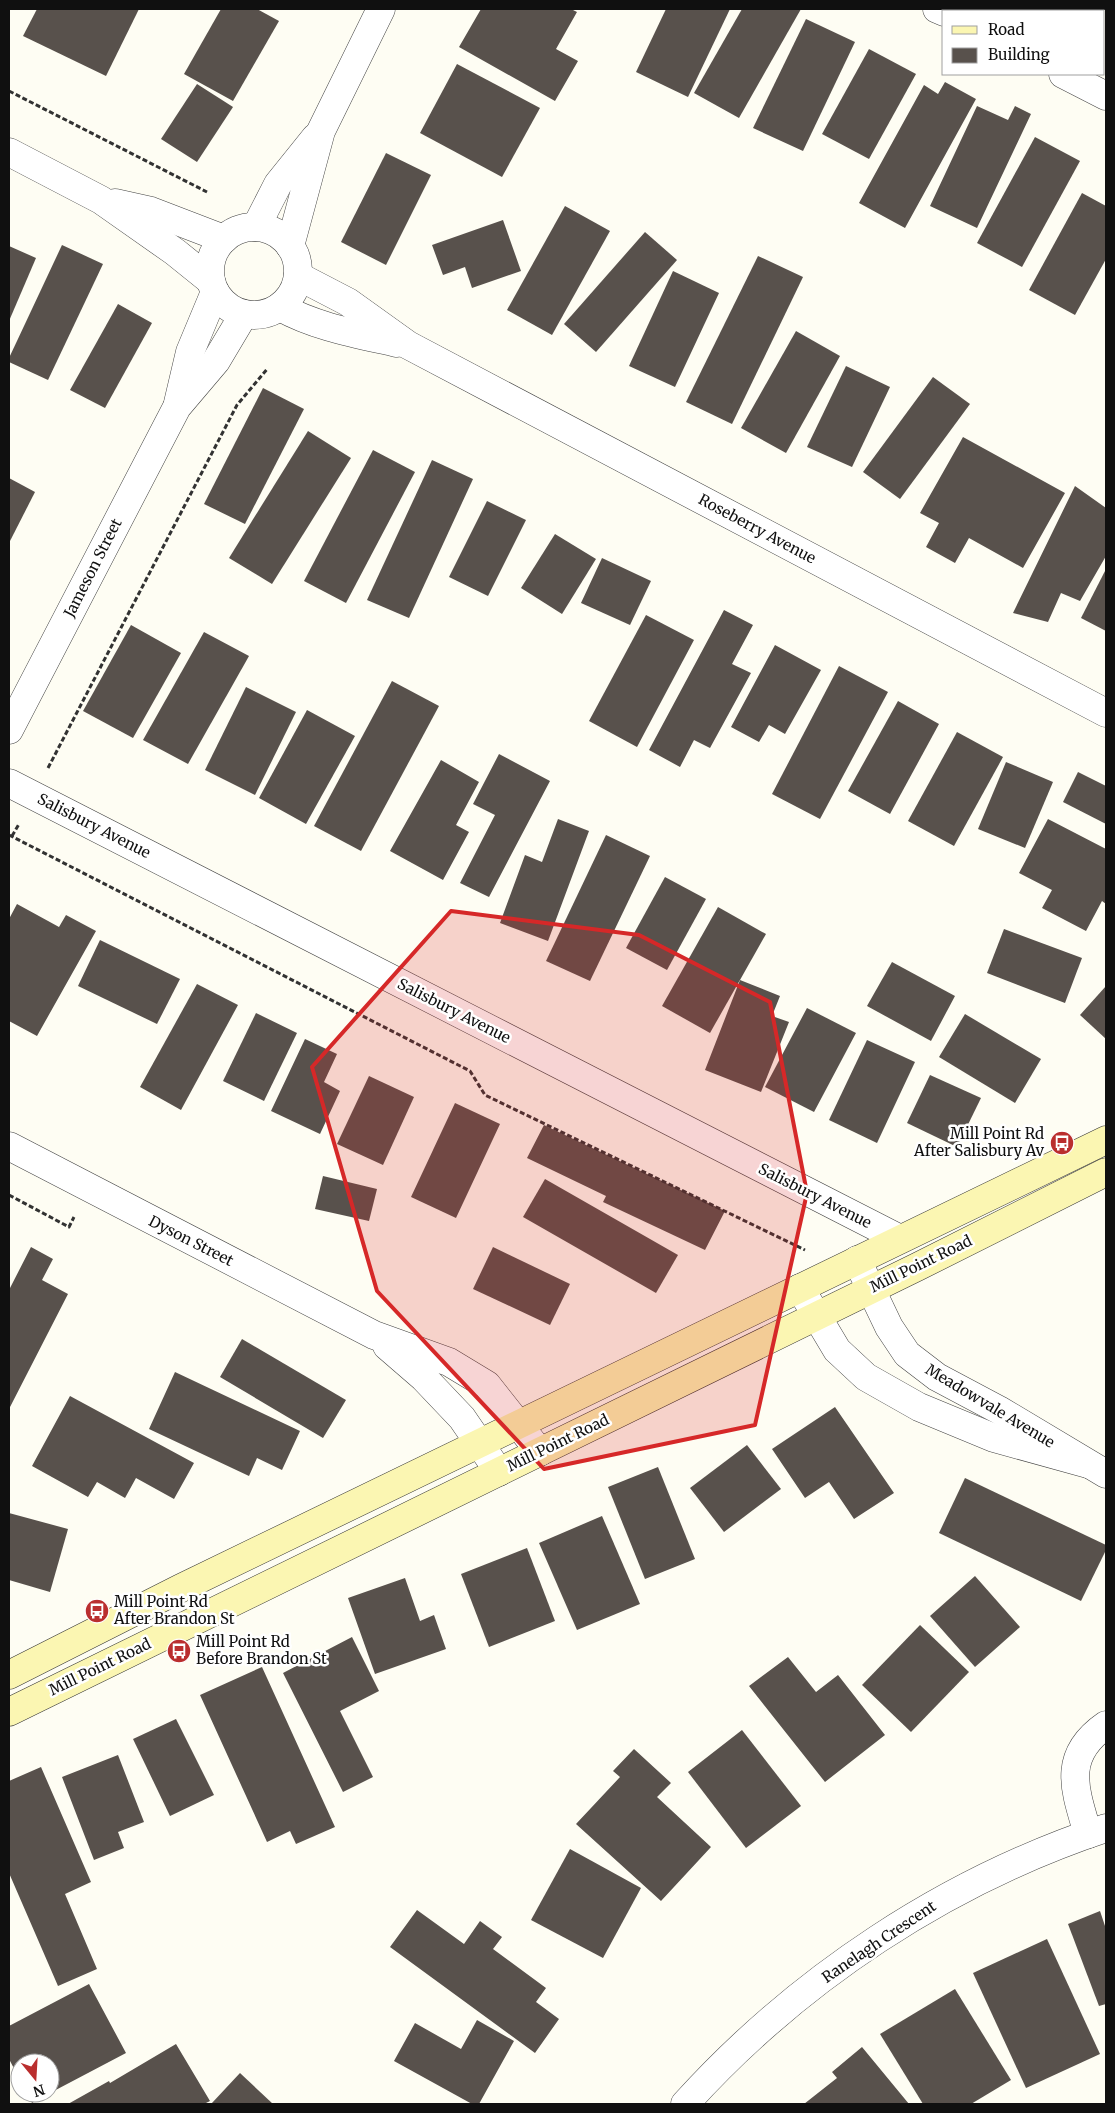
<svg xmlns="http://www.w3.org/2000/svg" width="1115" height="2113" viewBox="0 0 1115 2113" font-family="Merriweather,serif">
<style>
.building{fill:#58514c}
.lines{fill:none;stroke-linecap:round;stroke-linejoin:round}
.minor-casing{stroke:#434343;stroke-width:29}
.secondary-casing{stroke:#323232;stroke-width:29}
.path{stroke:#323232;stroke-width:3;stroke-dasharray:5 2.5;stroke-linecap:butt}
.minor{stroke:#fff;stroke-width:28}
.secondary{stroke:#fbf6b2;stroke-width:28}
.marked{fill:#d62828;fill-opacity:0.2;stroke:#d62828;stroke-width:4;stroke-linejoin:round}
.labels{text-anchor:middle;stroke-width:5;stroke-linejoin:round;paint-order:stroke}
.street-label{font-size:15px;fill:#101010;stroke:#fff}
.poi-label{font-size:15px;fill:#101010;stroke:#fff;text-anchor:start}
</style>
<rect width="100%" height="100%" fill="#fefdf3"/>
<!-- building -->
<g class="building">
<path d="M 37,9 L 139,9 L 106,76 L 23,36 Z"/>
<path d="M 221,9 L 257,9 L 279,21 L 233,101 L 184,74 Z"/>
<path d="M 481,9 L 571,9 L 577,12 L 556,49 L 578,61 L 555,101 L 459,47 Z"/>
<path d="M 666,9 L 730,9 L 688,97 L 636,72 Z"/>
<path d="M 742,9 L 801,9 L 739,118 L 694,93 Z"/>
<path d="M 806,19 L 855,42 L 803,151 L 753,128 Z"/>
<path d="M 869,49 L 916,74 L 869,159 L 822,134 Z"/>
<path d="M 457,64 L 540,108 L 502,177 L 420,133 Z"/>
<path d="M 945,82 L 976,99 L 905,228 L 859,203 L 924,85 L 938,94 Z"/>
<path d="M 197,84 L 233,107 L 197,162 L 161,139 Z"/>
<path d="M 977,106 L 1008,120 L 1015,106 L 1031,114 L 977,228 L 930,206 Z"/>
<path d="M 1035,137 L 1080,161 L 1022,267 L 977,243 Z"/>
<path d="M 386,153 L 431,175 L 386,265 L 341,242 Z"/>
<path d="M 1082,193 L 1106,206 L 1106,259 L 1075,315 L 1029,290 Z"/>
<path d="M 565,206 L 610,231 L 552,335 L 507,310 Z"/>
<path d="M 503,220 L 521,271 L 472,288 L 465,267 L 443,275 L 432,245 Z"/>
<path d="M 645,232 L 677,260 L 596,352 L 564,324 Z"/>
<path d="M 62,245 L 103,264 L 48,380 L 9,362 L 9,358 Z"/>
<path d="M 9,246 L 36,258 L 9,321 Z"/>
<path d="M 758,256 L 803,277 L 732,424 L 686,402 Z"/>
<path d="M 673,271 L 719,293 L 675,387 L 629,366 Z"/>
<path d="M 118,304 L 152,323 L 105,408 L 70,390 Z"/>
<path d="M 796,331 L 840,356 L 786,453 L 741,428 Z"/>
<path d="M 846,366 L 890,387 L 852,467 L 807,447 Z"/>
<path d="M 933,377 L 970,404 L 900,499 L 863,472 Z"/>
<path d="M 263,388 L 304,409 L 245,524 L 204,504 Z"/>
<path d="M 308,431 L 351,458 L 272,584 L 229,558 Z"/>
<path d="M 963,437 L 1065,493 L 1023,568 L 969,538 L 955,563 L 926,547 L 939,523 L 920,513 Z"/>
<path d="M 373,450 L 415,472 L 346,603 L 304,581 Z"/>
<path d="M 432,460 L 473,479 L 409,618 L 367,600 Z"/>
<path d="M 9,478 L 35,492 L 9,543 Z"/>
<path d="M 1075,486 L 1106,508 L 1106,556 L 1080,601 L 1061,593 L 1048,622 L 1013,613 Z"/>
<path d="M 487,501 L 526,520 L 488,596 L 449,577 Z"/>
<path d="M 555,534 L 596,559 L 562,614 L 521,588 Z"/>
<path d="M 602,558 L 651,581 L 630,625 L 581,603 Z"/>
<path d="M 1106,569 L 1106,631 L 1081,618 Z"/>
<path d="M 724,610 L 753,625 L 732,664 L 751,673 L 710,748 L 694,740 L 680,767 L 649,750 Z"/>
<path d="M 646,615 L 694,640 L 637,747 L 589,721 Z"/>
<path d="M 131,625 L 181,653 L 133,738 L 83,711 Z"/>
<path d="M 204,632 L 249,656 L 188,764 L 143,740 Z"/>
<path d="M 775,645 L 821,670 L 785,734 L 769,725 L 759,742 L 731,727 Z"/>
<path d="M 839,666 L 888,692 L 820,819 L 772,794 Z"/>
<path d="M 392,681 L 439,706 L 361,851 L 314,826 Z"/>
<path d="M 246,687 L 296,712 L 255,795 L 205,770 Z"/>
<path d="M 898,701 L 939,724 L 890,814 L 848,791 Z"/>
<path d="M 307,710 L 355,736 L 306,824 L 259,798 Z"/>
<path d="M 957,732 L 1003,757 L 954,846 L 908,821 Z"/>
<path d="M 499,754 L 550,781 L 489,897 L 460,883 L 495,815 L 473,804 Z"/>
<path d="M 441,760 L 479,782 L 456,825 L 469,832 L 443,880 L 390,851 Z"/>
<path d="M 1006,762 L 1053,782 L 1025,848 L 978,829 Z"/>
<path d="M 1078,772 L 1106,786 L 1106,824 L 1063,802 Z"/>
<path d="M 558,819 L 589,831 L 548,941 L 500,923 L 525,855 L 542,862 Z"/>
<path d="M 1048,819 L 1106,849 L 1106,904 L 1102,901 L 1086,931 L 1042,908 L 1052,890 L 1019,873 Z"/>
<path d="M 606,835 L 650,856 L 590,981 L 546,961 Z"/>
<path d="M 665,877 L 706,899 L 667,970 L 626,948 Z"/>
<path d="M 17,904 L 59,927 L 66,915 L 96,931 L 37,1036 L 9,1021 L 9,919 Z"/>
<path d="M 718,907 L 766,934 L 710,1033 L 662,1006 Z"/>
<path d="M 1004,929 L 1082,958 L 1065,1003 L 987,973 Z"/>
<path d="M 100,940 L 180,979 L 157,1024 L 78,986 Z"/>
<path d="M 892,962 L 955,996 L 931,1041 L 867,1006 Z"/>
<path d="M 740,980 L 780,996 L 772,1016 L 789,1022 L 761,1092 L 705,1070 Z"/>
<path d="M 197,984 L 238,1005 L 181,1110 L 140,1087 Z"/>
<path d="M 1106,986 L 1106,1039 L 1080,1015 Z"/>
<path d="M 807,1008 L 856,1033 L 814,1112 L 765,1087 Z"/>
<path d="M 256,1013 L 297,1033 L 264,1101 L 223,1081 Z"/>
<path d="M 965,1014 L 1041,1059 L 1015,1103 L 939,1057 Z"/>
<path d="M 305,1039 L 337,1054 L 324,1082 L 340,1091 L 320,1134 L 271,1111 Z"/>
<path d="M 867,1040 L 915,1062 L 877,1143 L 829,1120 Z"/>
<path d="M 930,1075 L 981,1098 L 957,1147 L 907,1123 Z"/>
<path d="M 369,1076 L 414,1097 L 383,1165 L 337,1144 Z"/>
<path d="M 455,1103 L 500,1124 L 456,1218 L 411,1197 Z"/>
<path d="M 544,1125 L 725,1211 L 705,1250 L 603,1202 L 606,1196 L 527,1158 Z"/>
<path d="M 323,1176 L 377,1189 L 369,1221 L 315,1209 Z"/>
<path d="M 545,1179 L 678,1255 L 656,1293 L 523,1217 Z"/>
<path d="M 31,1247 L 53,1259 L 42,1280 L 68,1294 L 9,1409 L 9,1290 Z"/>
<path d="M 493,1247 L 570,1284 L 550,1325 L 473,1289 Z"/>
<path d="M 242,1339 L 346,1400 L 323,1438 L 220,1377 Z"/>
<path d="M 175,1372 L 300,1431 L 282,1470 L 257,1458 L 249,1476 L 149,1429 Z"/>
<path d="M 70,1396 L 194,1463 L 174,1499 L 136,1478 L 125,1498 L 97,1482 L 88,1497 L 32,1466 Z"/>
<path d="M 835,1407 L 894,1493 L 854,1519 L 829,1482 L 805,1498 L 772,1449 Z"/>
<path d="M 747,1445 L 781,1489 L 724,1532 L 690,1488 Z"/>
<path d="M 658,1467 L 695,1559 L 645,1579 L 608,1487 Z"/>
<path d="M 965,1478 L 1106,1545 L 1106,1550 L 1081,1601 L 939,1533 Z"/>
<path d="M 9,1513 L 68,1529 L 50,1592 L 9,1580 Z"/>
<path d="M 602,1516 L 640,1604 L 577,1630 L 539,1543 Z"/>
<path d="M 527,1548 L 555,1621 L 489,1647 L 461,1574 Z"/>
<path d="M 975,1576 L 1020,1627 L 975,1667 L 930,1616 Z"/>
<path d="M 405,1578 L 420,1621 L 434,1615 L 446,1649 L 375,1674 L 348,1598 Z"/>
<path d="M 920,1625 L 969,1672 L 911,1732 L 862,1685 Z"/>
<path d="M 352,1637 L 379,1691 L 340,1711 L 373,1777 L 343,1792 L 283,1673 Z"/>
<path d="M 788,1657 L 816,1692 L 838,1675 L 885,1735 L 825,1782 L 749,1686 Z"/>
<path d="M 262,1667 L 335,1827 L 296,1844 L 290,1831 L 267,1842 L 200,1695 Z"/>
<path d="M 176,1719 L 214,1795 L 170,1816 L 133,1739 Z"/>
<path d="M 742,1730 L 801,1806 L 746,1848 L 688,1772 Z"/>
<path d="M 634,1749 L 671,1783 L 657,1797 L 711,1847 L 661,1901 L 576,1824 L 620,1777 L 613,1771 Z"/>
<path d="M 118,1755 L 144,1822 L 118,1832 L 124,1848 L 94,1860 L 62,1777 Z"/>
<path d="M 41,1767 L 91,1882 L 65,1894 L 97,1969 L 58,1986 L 9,1873 L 9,1781 Z"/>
<path d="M 570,1849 L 641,1888 L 603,1958 L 531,1920 Z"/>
<path d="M 417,1910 L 464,1944 L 480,1921 L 502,1937 L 493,1949 L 546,1988 L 536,2002 L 559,2019 L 535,2053 L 390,1947 Z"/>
<path d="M 1100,1911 L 1106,1929 L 1106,2004 L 1099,2006 L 1068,1924 Z"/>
<path d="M 1047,1939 L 1100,2054 L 1026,2088 L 973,1973 Z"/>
<path d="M 89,1984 L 126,2053 L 50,2093 L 50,2063 L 20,2063 L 20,2080 L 9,2059 L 9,2026 Z"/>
<path d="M 955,1989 L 1011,2080 L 971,2104 L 923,2104 L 880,2034 Z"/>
<path d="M 477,2020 L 514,2041 L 479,2104 L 472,2104 L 394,2061 L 415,2023 L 461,2049 Z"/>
<path d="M 176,2044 L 210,2101 L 204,2104 L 68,2104 L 109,2081 L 110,2083 Z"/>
<path d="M 862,2047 L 909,2104 L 804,2104 L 837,2078 L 832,2072 Z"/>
<path d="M 240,2073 L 273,2104 L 211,2104 Z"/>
<path d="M 27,2093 L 50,2093 L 32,2103 Z"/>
</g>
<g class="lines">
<!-- minor casing -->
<g class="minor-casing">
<g id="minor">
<path d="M 937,9 L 944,12"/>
<path d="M 1063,74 L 1106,96"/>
<path d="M 9,152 L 101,200 L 175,252 L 211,281"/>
<path d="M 115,203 L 151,211 L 224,239"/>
<path d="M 256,227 L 278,184 L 315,138"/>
<circle cx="254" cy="271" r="44"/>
<path d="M 290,246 L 321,131 L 381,9"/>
<path d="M 298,276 L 348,302 L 408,345 L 1106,713"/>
<path d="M 280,307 C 316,327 357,334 397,343"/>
<path d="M 178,403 L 190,352 L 215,292"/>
<path d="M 9,730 L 177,407 L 216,361 L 244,314"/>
<path d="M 9,783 L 900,1239"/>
<path d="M 9,1146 L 374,1335 L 449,1362 L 487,1385 L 540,1452"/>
<path d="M 857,1260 L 889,1327 L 907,1354 L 937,1377 L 999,1410 L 1106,1474"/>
<path d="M 800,1288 L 837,1350 L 866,1377 L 919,1407 L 994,1438 L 1088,1464"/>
<path d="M 387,1346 L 424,1378 L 462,1418 L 499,1472"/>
<path d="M 1088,1834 C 1075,1790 1061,1756 1106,1725"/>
<path d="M 685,2104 C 798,1979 946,1881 1106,1828"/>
</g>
</g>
<!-- secondary casing -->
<g class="secondary-casing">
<g id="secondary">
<path d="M 9,1675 L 181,1588 L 1106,1140"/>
<path d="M 9,1712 L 917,1267 L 1106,1172"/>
</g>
</g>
<!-- path -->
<g class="path">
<path d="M 9,91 L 207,192"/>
<path d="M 48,768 L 237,405 L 268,368"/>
<path d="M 9,835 L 470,1071 L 485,1095 L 805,1250"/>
<path d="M 12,836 L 19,824"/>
<path d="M 9,1195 L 69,1227 L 74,1217"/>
</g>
<!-- minor -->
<use href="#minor" class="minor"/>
<!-- secondary -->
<use href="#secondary" class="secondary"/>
</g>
<!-- marked area -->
<path class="marked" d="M 451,911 L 639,935 L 770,1002 L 807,1193 L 755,1425 L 544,1469 L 377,1291 L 312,1067 Z"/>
<!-- icons -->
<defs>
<g id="bus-disc" transform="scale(1.25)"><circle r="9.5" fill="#ba2e2e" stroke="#fff"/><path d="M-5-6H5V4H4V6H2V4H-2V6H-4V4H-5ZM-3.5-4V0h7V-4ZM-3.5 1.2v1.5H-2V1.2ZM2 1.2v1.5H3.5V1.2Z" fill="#fff"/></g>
</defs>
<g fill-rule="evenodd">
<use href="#bus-disc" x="1062" y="1143"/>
<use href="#bus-disc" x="97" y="1611"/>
<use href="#bus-disc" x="179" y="1651"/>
</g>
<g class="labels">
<!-- street labels -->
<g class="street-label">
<text transform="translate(757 529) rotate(28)" y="5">Roseberry Avenue</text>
<text transform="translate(93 568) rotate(-63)" y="5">Jameson Street</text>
<text transform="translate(94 826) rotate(27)" y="5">Salisbury Avenue</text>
<text transform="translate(454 1011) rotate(27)" y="5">Salisbury Avenue</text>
<text transform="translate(815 1196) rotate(27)" y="5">Salisbury Avenue</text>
<text transform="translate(191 1241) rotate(27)" y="5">Dyson Street</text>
<text transform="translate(921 1264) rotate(-26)" y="5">Mill Point Road</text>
<text transform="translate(990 1406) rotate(31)" y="5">Meadowvale Avenue</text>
<text transform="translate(558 1443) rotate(-26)" y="5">Mill Point Road</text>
<text transform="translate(100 1667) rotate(-26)" y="5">Mill Point Road</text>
<text transform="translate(879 1942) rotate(-34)" y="5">Ranelagh Crescent</text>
</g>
<!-- poi labels -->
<g class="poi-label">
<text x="1044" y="1139" text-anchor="end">Mill Point Rd<tspan x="1044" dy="17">After Salisbury Av</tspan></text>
<text x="114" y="1607">Mill Point Rd<tspan x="114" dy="17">After Brandon St</tspan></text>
<text x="196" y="1647">Mill Point Rd<tspan x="196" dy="17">Before Brandon St</tspan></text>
</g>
</g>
<!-- border -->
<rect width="1115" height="2113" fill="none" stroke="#101010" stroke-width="20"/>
<!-- legend -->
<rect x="942" y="10" width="162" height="65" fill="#ffffff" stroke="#9f9f9f"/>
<rect x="952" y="26" width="25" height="8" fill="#fbf6b2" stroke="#9f9f9f"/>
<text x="988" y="35" font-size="15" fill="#101010">Road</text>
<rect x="952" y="48" width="25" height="15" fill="#58514c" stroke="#9f9f9f"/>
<text x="988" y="60" font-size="15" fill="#101010">Building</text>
<!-- north arrow -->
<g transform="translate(35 2078) rotate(162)"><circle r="24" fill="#ffffff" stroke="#9f9f9f"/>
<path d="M0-4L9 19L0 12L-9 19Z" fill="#ba2e2e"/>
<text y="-8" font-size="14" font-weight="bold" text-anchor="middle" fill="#101010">N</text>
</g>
</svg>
